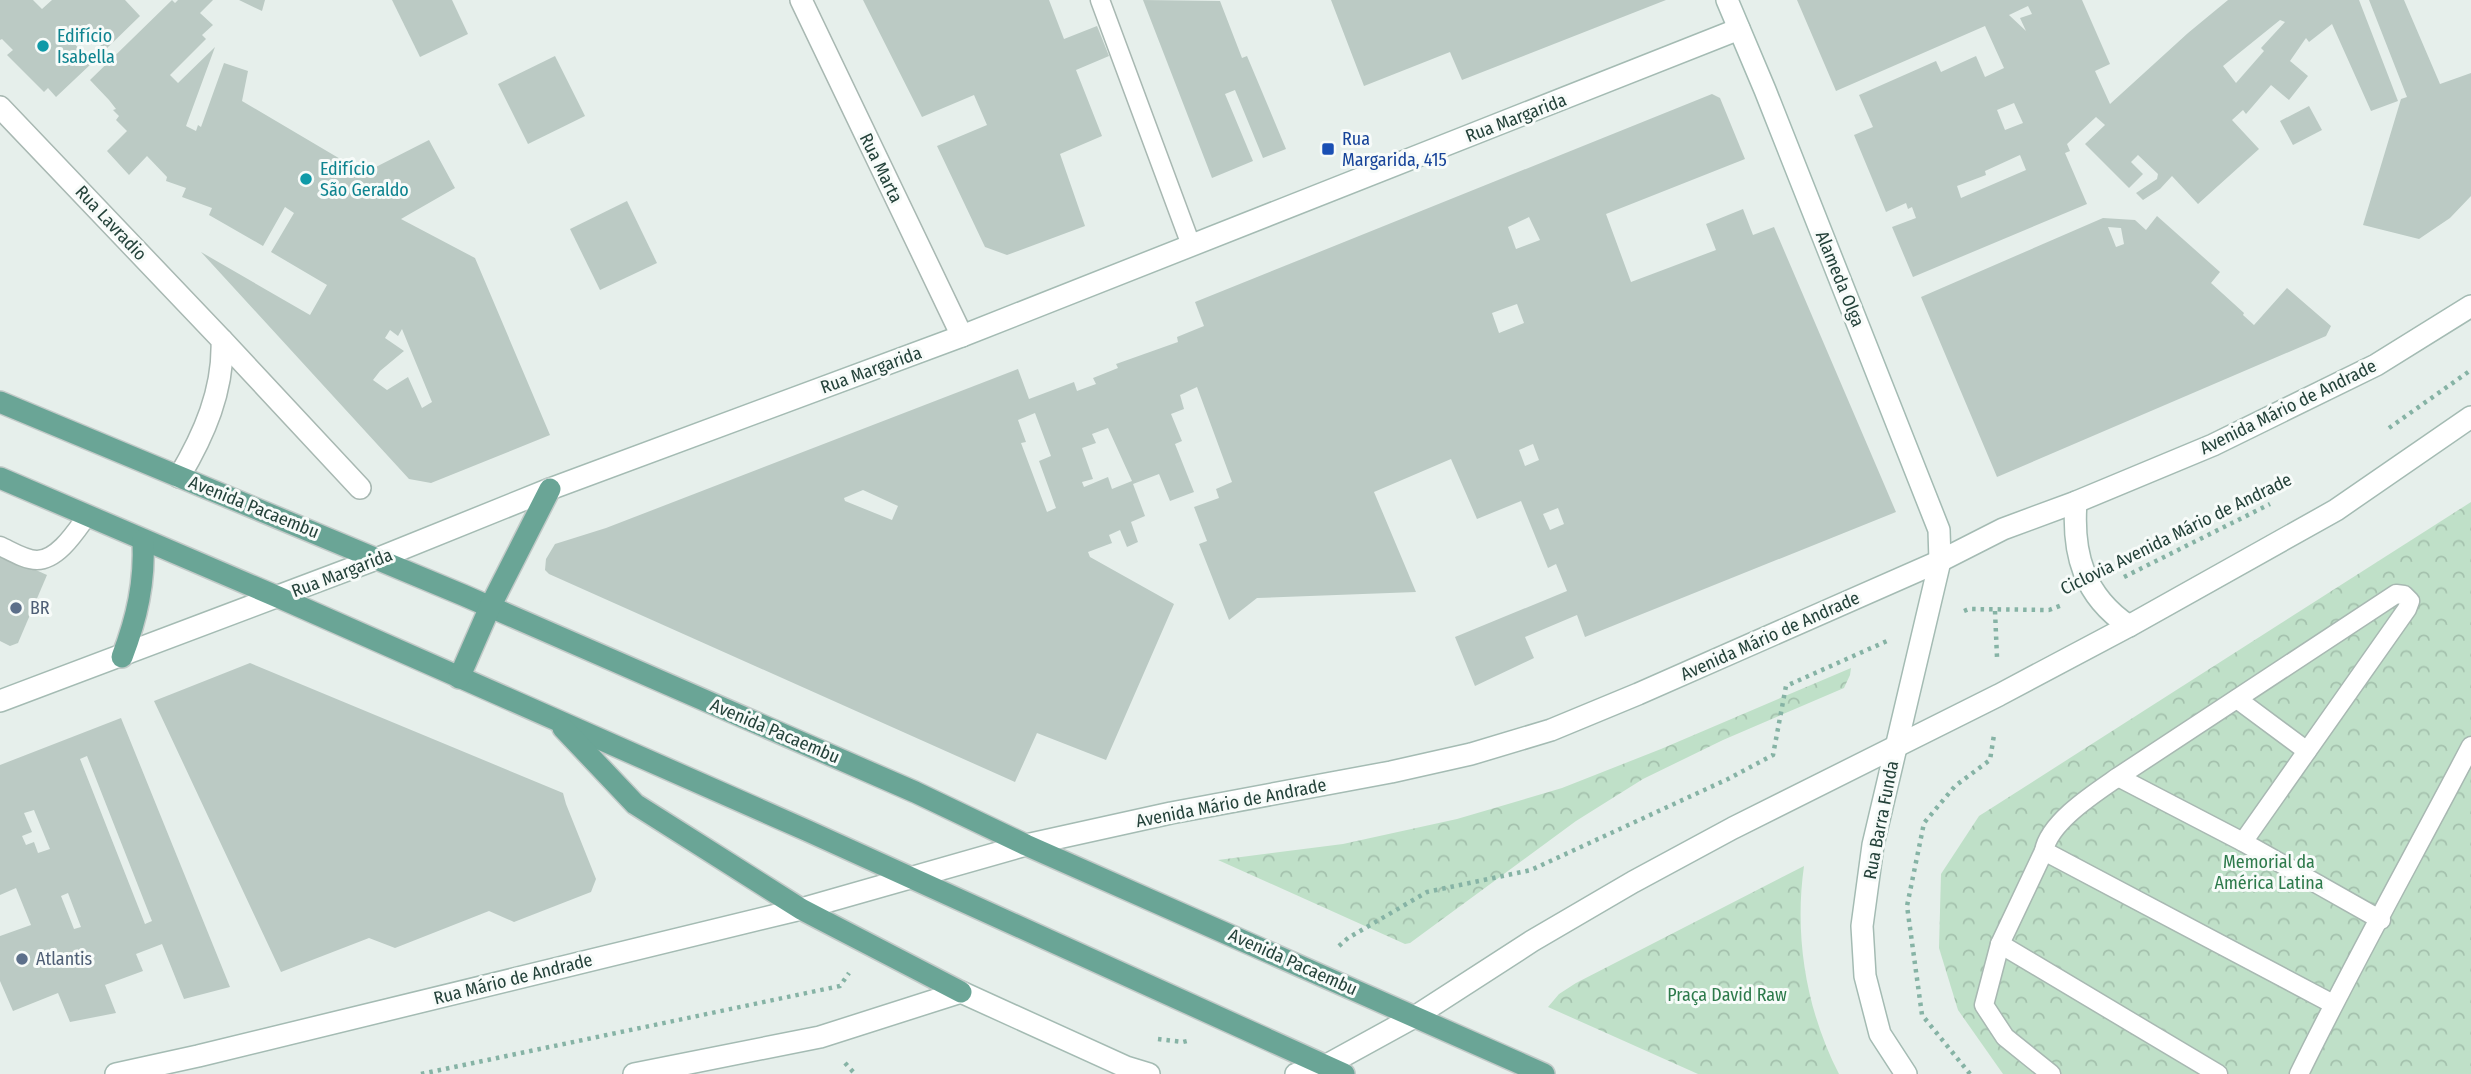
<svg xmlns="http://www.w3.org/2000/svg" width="2471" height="1074" viewBox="0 0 2471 1074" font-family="'Fira Sans Condensed',sans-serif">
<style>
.park{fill:url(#park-crowns)}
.building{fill:#bbcac4;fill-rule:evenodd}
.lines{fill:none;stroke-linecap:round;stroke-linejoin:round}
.lane-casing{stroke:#a8b8b2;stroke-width:21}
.street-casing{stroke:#a8b8b2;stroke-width:24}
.secondary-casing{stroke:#a4bbb3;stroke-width:24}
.primary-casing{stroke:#c2cac8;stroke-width:24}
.path{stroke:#86b3a5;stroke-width:4.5;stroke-dasharray:3.5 5;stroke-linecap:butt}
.lane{stroke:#fff;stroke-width:18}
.street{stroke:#fff;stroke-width:21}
.secondary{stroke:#fff;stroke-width:21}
.primary{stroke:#6aa596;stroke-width:21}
.culture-dot{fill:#0f9aa8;stroke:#f7fbf9;stroke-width:2.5}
.transit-dot{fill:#1a4fb4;stroke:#f7fbf9;stroke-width:2.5}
.service-dot{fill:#5c6f8a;stroke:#f7fbf9;stroke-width:2.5}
.labels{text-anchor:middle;stroke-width:6;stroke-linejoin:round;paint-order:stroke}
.culture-label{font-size:18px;fill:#0d838f;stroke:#f7fbf9;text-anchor:start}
.street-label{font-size:18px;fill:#24423a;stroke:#f7fbf9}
.transit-label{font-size:18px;fill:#164399;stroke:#f7fbf9;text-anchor:start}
.service-label{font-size:18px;fill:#4e5e75;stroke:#f7fbf9;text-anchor:start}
.park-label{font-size:18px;fill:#2d7a4b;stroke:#f7fbf9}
</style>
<defs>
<pattern id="park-crowns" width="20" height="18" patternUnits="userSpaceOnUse" patternTransform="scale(1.75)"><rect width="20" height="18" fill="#bfe0c8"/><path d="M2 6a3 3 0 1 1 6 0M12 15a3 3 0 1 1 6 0" fill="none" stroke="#a4c1ad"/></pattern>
</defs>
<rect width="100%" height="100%" fill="#e6efeb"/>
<!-- park -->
<g class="park">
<path d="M 2471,502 L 2471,1074 L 2003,1074 L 1958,1010 L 1939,948 L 1941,874 L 1979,816 Z"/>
<path d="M 1851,668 L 1850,675 L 1844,688 L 1723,740 L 1643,779 L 1576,821 L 1410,943 L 1405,944 L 1218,860 L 1343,844 L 1457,819 L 1562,788 L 1661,749 Z"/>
<path d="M 1804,866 C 1794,936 1806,1010 1839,1074 L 1698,1074 L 1548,1007 L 1559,994 L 1576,983 Z"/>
</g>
<!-- building -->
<g class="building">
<path d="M 0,0 L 33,0 L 42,9 L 52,0 L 125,0 L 140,16 L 105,50 L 84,28 L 71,40 L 92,63 L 56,97 L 48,88 L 44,92 L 7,55 L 13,50 L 2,39 L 0,40 Z"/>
<path d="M 172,0 L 175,3 L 178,0 L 213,0 L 200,13 L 213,25 L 202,35 L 206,39 L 170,75 L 178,83 L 215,47 L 186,126 L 196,131 L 198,125 L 201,127 L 224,63 L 248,71 L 242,101 L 364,173 L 429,140 L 455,188 L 401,219 L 475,258 L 550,435 L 431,483 L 409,479 L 201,252 L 310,315 L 327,285 L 271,252 L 294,213 L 285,207 L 263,246 L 209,215 L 212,208 L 182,197 L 186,188 L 166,181 L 167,177 L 147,156 L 129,175 L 107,151 L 127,131 L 116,120 L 119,116 L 113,110 L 116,109 L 109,100 L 90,80 ZM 402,329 L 432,402 L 422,408 L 408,377 L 387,390 L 373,380 L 380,371 L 404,351 L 385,338 L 390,330 L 398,336 Z"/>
<path d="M 239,0 L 265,0 L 262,11 Z"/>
<path d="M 392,0 L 452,0 L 468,34 L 420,57 Z"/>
<path d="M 863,0 L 1049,0 L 1064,39 L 1097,26 L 1109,56 L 1076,70 L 1102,136 L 1060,154 L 1085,226 L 1007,255 L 985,247 L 937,146 L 987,125 L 974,95 L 922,117 Z"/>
<path d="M 1143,0 L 1220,1 L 1242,58 L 1247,56 L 1286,149 L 1263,158 L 1235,90 L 1225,94 L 1253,161 L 1212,178 Z"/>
<path d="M 1331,0 L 1666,0 L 1462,80 L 1450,52 L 1364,86 Z"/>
<path d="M 1797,0 L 2082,0 L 2110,64 L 2095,71 L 2110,104 L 2188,33 L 2228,0 L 2359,0 L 2398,101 L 2371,111 L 2332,24 L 2309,42 L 2306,38 L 2290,61 L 2308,76 L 2289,100 L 2271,85 L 2246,114 L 2243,110 L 2232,120 L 2259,149 L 2198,204 L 2172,176 L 2160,189 L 2143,200 L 2136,193 L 2157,179 L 2158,174 L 2138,155 L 2131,162 L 2143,174 L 2129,188 L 2085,144 L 2105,125 L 2096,117 L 2067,144 L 2070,151 L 2065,153 L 2087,204 L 1913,277 L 1892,227 L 1916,218 L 1912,207 L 1908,209 L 1906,203 L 1886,212 L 1854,135 L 1873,127 L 1859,95 L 1936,61 L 1941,72 L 1976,56 L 1985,77 L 2004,68 L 1985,26 L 1836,91 ZM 2028,6 L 2032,14 L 2020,18 L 2026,31 L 2009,15 ZM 2280,20 L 2285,22 L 2261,48 L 2264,51 L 2236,83 L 2223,66 ZM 2014,103 L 2023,123 L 2005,130 L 1997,110 ZM 2020,155 L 2026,170 L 1961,198 L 1957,186 L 1986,175 L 1985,171 Z"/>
<path d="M 2369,0 L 2404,0 L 2440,84 L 2471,73 L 2471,196 L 2450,218 L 2419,239 L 2363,225 L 2401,99 L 2407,97 Z"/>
<path d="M 555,56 L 585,116 L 528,144 L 498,84 Z"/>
<path d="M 1712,94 L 1720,98 L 1745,159 L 1606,214 L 1631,282 L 1716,250 L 1706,224 L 1743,209 L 1753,235 L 1774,227 L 1896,512 L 1585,637 L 1577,615 L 1525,637 L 1534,658 L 1475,686 L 1455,637 L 1567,591 L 1556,564 L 1548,568 L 1521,501 L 1477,519 L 1451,459 L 1374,492 L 1416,592 L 1257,598 L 1229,620 L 1199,544 L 1207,541 L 1194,507 L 1219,498 L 1216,489 L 1232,482 L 1197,387 L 1180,395 L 1184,409 L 1171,414 L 1182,441 L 1175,444 L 1194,492 L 1170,501 L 1159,474 L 1133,484 L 1145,516 L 1131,522 L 1138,542 L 1127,547 L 1120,530 L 1109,535 L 1112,543 L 1088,552 L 1090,557 L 1174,604 L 1106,760 L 1037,733 L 1015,782 L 549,574 L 545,570 L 546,559 L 555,544 L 606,528 L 1018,369 L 1029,399 L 1074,382 L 1077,391 L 1096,384 L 1093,378 L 1118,368 L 1116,364 L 1178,342 L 1177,337 L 1204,326 L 1195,302 ZM 1529,217 L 1540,240 L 1516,249 L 1508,227 ZM 1517,304 L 1524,323 L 1499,333 L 1492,313 ZM 1035,413 L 1051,456 L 1039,461 L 1056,508 L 1047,512 L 1021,443 L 1026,442 L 1018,420 ZM 1108,428 L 1132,481 L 1112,489 L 1108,477 L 1084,487 L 1082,482 L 1093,479 L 1082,448 L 1096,443 L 1092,434 ZM 1533,444 L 1539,460 L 1525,466 L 1519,450 ZM 863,490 L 898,506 L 892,520 L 845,501 L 844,498 ZM 1558,508 L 1564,524 L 1550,530 L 1543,514 Z"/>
<path d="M 2309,106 L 2322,130 L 2293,145 L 2280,121 Z"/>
<path d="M 627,201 L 657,263 L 600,290 L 570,229 Z"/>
<path d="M 2157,216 L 2220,272 L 2211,283 L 2244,313 L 2243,315 L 2254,325 L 2287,288 L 2331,326 L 2326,336 L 1997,477 L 1921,297 L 2103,218 L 2135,220 L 2146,230 ZM 2108,227 L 2121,228 L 2124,244 L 2116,247 Z"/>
<path d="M 0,554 L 47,575 L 18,643 L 10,646 L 0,641 Z"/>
<path d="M 250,663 L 563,793 L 566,804 L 596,879 L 591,892 L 514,922 L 489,911 L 395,948 L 369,938 L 281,972 L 154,701 Z"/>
<path d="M 121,718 L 230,987 L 184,999 L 162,944 L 136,954 L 143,971 L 105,985 L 116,1013 L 70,1022 L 58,993 L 13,1011 L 0,981 L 0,936 L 31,925 L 16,888 L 0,895 L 0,765 ZM 87,756 L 152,921 L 145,924 L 80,759 ZM 34,810 L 50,849 L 38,853 L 34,842 L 26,845 L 22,836 L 32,832 L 24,813 ZM 68,893 L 81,927 L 74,929 L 61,896 Z"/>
</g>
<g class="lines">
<!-- lane casing -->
<g class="lane-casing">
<g id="lane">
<path d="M 1100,0 L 1191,245"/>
<path d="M 0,546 C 11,551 25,560 37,560 C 58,560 76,531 87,516"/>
<path d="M 2237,699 L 2307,751"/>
<path d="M 2118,777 L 2243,842 L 2381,920"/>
<path d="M 2243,842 L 2407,609 L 2410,601 L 2404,595 L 2396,594 L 2118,777 C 2095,793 2049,822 2044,851 L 2333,1004"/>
<path d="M 2044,851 L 2000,944 L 1984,1005 L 2005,1037 L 2051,1074"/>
<path d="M 2000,944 L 2218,1074"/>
<path d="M 2299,1074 C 2353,963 2414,855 2471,746"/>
</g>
</g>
<!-- street casing -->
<g class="street-casing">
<g id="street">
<path d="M 801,0 L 962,336"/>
<path d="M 0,107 L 222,340 C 224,390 204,435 179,477"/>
<path d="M 222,340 L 360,488"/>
</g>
</g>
<!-- secondary casing -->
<g class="secondary-casing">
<g id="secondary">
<path d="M 1727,0 L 1765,90 L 1939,530 L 1940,561 L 1873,845 L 1862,926 L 1865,976 L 1880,1034 L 1906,1074"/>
<path d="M 2076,502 C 2072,554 2084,596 2129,626"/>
<path d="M 0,701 L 379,558 L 550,489 L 962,336 L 1739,29"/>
<path d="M 116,1074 L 198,1056 L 801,909 L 1026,845 L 1171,813 L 1391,772 L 1471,754 L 1551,730 L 1638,694 L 1940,561 L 2003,529 L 2076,502 L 2213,445 L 2376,365 L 2471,306"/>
<path d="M 634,1074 L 820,1037 L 961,992 L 1126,1067 L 1149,1074"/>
<path d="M 1296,1074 L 1325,1066 L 1416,1016 L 1532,941 L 1633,882 L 1733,828 L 1999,695 L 2129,626 L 2336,510 L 2471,417"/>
</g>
</g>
<!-- primary casing -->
<g class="primary-casing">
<g id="primary">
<path d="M 0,402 L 463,595 L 915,792 L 1026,845 L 1544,1074"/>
<path d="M 0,478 L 278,597 L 808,831 L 1344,1074"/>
<path d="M 122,657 C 137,618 145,582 143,540"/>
<path d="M 459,678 L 490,607 L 550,489"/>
<path d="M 563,728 L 635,804 L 801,909 L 961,992"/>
</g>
</g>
<!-- path -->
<g class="path">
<path d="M 2389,428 L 2471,370"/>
<path d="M 2124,577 L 2270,504"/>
<path d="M 1964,611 L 1969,609 L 2049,610 L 2062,605"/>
<path d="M 1995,611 L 1997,657"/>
<path d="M 1339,946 L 1348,938 L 1427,892 L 1531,870 L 1728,779 L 1773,755 L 1786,686 L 1887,641"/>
<path d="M 1158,1039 L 1183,1042 L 1187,1041"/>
<path d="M 845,1063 L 855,1074"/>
<path d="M 421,1074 L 840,986 L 849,973"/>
<path d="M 1970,1074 L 1922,1015 L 1907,906 L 1924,823 L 1955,786 L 1990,760 L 1994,735"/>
</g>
<!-- lane -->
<use href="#lane" class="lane"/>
<!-- street -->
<use href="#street" class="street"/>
<!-- secondary -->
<use href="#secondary" class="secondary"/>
<!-- primary -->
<use href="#primary" class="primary"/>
</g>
<!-- markers -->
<g class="culture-dot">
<circle cx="43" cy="46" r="7"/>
<circle cx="306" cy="179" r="7"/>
</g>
<rect class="transit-dot" x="1321" y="142" width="14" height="14" rx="3.5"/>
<g class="service-dot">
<circle cx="16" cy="608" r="7"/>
<circle cx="22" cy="959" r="7"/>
</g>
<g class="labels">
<!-- culture labels -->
<g class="culture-label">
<text x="57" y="42">Edifício<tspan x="57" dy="21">Isabella</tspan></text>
<text x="320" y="175">Edifício<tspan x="320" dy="21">São Geraldo</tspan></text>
</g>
<!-- street labels -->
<g class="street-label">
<text transform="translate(1516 118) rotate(-21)" y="6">Rua Margarida</text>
<text transform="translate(881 168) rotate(64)" y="6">Rua Marta</text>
<text transform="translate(111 223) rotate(47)" y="6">Rua Lavradio</text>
<text transform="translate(1840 279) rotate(68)" y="6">Alameda Olga</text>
<text transform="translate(871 370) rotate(-20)" y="6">Rua Margarida</text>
<text transform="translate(2288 407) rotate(-26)" y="6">Avenida Mário de Andrade</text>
<text transform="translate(254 507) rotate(22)" y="6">Avenida Pacaembu</text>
<text transform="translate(2176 534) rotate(-26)" y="6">Ciclovia Avenida Mário de Andrade</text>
<text transform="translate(342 573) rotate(-21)" y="6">Rua Margarida</text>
<text transform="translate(1770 636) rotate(-24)" y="6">Avenida Mário de Andrade</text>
<text transform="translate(775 731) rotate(23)" y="6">Avenida Pacaembu</text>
<text transform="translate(1231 803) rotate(-11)" y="6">Avenida Mário de Andrade</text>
<text transform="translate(1881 820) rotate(-79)" y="6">Rua Barra Funda</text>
<text transform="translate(1293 962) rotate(24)" y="6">Avenida Pacaembu</text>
<text transform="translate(513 979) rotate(-14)" y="6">Rua Mário de Andrade</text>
</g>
<!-- transit labels -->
<g class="transit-label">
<text x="1342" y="145">Rua<tspan x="1342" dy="21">Margarida, 415</tspan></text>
</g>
<!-- service labels -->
<g class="service-label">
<text x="30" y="614">BR</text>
<text x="36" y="965">Atlantis</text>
</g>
<!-- park labels -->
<g class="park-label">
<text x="2269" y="868">Memorial da<tspan x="2269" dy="21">América Latina</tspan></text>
<text x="1727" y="1001">Praça David Raw</text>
</g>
</g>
</svg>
